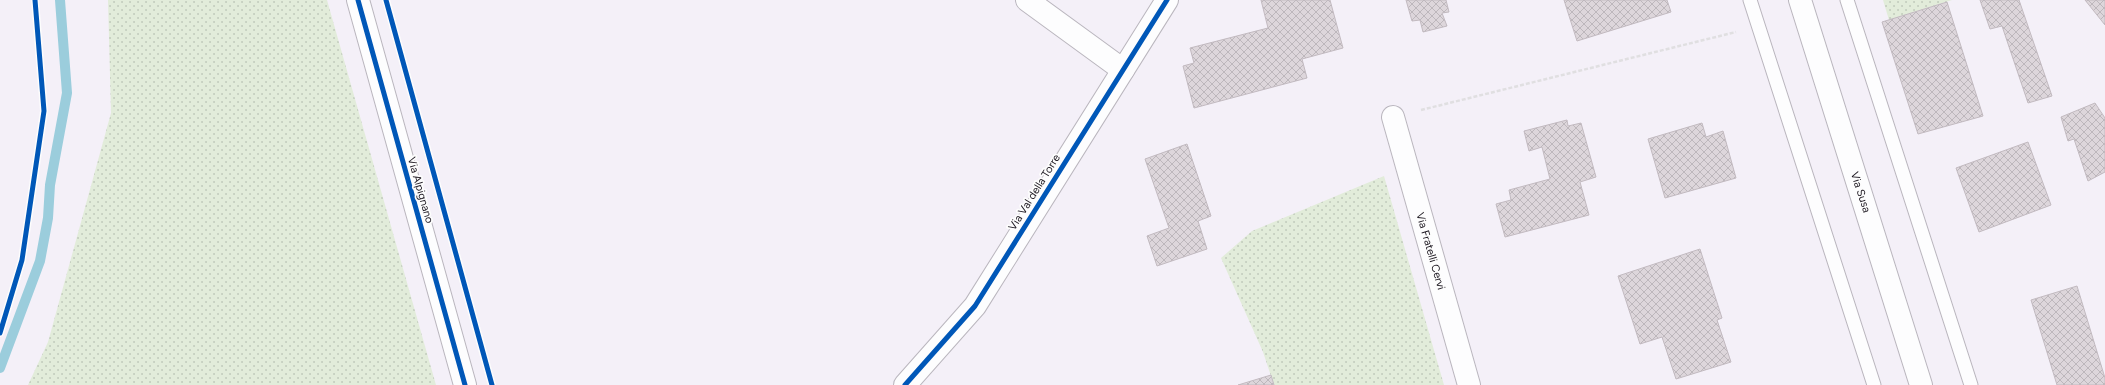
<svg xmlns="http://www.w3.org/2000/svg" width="2105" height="385" viewBox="0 0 2105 385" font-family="Figtree,sans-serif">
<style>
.park{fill:url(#park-dots)}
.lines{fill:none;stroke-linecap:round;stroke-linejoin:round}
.stream{stroke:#9bcddc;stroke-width:10}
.building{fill:url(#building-cross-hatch);stroke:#c2bac0}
.service-casing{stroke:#bab6be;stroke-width:15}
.minor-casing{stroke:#bab6be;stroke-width:24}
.tertiary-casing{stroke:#bab6be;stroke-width:24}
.secondary-casing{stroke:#bab6be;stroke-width:24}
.path{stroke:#e0dfe1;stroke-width:2.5;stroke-dasharray:4 2;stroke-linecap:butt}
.service{stroke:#fdfdfe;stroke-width:13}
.minor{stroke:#fdfdfe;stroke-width:22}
.tertiary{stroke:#fdfdfe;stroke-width:22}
.secondary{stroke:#fdfdfe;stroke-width:22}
.cycleway-casing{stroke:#fdfdfd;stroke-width:8}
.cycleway{stroke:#0057b8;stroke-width:5}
.labels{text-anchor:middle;stroke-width:3.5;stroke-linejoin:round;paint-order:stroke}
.street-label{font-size:11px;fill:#1c1720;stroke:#fdfdfd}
</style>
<defs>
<pattern id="park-dots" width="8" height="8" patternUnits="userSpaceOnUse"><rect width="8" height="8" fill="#e2ecda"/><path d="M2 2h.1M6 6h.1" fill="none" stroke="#c1cabb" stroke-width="1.8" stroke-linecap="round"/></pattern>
<pattern id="building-cross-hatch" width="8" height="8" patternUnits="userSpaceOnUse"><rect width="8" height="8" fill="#ddd6db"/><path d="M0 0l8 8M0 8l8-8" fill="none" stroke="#bdb7bc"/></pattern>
</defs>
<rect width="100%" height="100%" fill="#f4f0f8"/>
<!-- park -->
<g class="park">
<path d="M 108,0 L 327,0 L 436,385 L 28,385 L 48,342 L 111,113 Z"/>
<path d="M 1883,0 L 1952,0 L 1889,20 Z"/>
<path d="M 1384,176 L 1444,385 L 1274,385 L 1263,352 L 1221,258 L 1252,231 Z"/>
</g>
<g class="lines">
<!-- stream -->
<path class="stream" d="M 0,368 L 40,261 L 48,218 L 50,185 L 67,93 L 60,0"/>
</g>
<!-- building -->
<g class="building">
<path d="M 1261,0 L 1330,0 L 1343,48 L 1302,59 L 1307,78 L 1194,108 L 1183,66 L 1194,63 L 1190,48 L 1268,28 Z"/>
<path d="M 1406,0 L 1446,0 L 1449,12 L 1442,13 L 1447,26 L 1423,32 L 1420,20 L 1412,21 Z"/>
<path d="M 1564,0 L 1667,0 L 1671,12 L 1577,41 Z"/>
<path d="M 1980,0 L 2019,0 L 2052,96 L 2028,103 L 2002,26 L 1990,29 Z"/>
<path d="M 2085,0 L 2105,0 L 2105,25 Z"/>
<path d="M 1947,2 L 1983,116 L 1918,134 L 1882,22 Z"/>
<path d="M 2095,103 L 2105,118 L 2105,172 L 2088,181 L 2074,139 L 2068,141 L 2061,117 Z"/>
<path d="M 1567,120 L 1568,126 L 1581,123 L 1596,177 L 1580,182 L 1589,215 L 1505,237 L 1496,204 L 1511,200 L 1509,190 L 1550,179 L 1542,147 L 1529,151 L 1524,131 Z"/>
<path d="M 1702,123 L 1706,137 L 1723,131 L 1736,178 L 1665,198 L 1648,139 Z"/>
<path d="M 2028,142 L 2051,205 L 1979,232 L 1956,168 Z"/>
<path d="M 1187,144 L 1211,216 L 1198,221 L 1207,249 L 1157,266 L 1147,236 L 1169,228 L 1145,159 Z"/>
<path d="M 1700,249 L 1722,318 L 1717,320 L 1731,362 L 1676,379 L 1662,337 L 1640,344 L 1618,276 Z"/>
<path d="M 2077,286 L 2105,378 L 2105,385 L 2057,385 L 2031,300 Z"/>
<path d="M 1271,375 L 1274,385 L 1238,385 Z"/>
</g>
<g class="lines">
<!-- service casing -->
<g class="service-casing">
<g id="service">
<path d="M 1750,0 L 1874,385"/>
<path d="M 1847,0 L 1971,385"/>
</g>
</g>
<!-- minor casing -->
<g class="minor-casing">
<g id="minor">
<path d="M 1027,0 L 1123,70"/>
<path d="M 1393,117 L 1469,385"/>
<path d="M 905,385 L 975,306 L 1167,0"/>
</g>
</g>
<!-- tertiary casing -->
<g class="tertiary-casing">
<path id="tertiary" d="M 358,0 L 465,385"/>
</g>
<!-- secondary casing -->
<g class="secondary-casing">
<path id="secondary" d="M 1800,0 L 1921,385"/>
</g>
<!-- path -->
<path class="path" d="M 1421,110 L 1736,32"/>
<!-- service -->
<use href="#service" class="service"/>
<!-- minor -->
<use href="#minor" class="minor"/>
<!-- tertiary -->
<use href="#tertiary" class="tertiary"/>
<!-- secondary -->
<use href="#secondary" class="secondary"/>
<!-- cycleway casing -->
<g class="cycleway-casing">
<g id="cycleway">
<path d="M 358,0 L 465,385"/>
<path d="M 386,0 L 492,385"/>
<path d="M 0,333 L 22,260 L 44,111 L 35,0"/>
<path d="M 905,385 L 975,306 L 1167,0"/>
</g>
</g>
<!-- cycleway -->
<use href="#cycleway" class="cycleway"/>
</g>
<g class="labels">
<!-- street labels -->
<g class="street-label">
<text transform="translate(421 190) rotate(74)" y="4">Via Alpignano</text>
<text transform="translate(1034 192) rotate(-58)" y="4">Via Val della Torre</text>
<text transform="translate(1861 192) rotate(72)" y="4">Via Susa</text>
<text transform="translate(1431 251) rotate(74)" y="4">Via Fratelli Cervi</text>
</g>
</g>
</svg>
